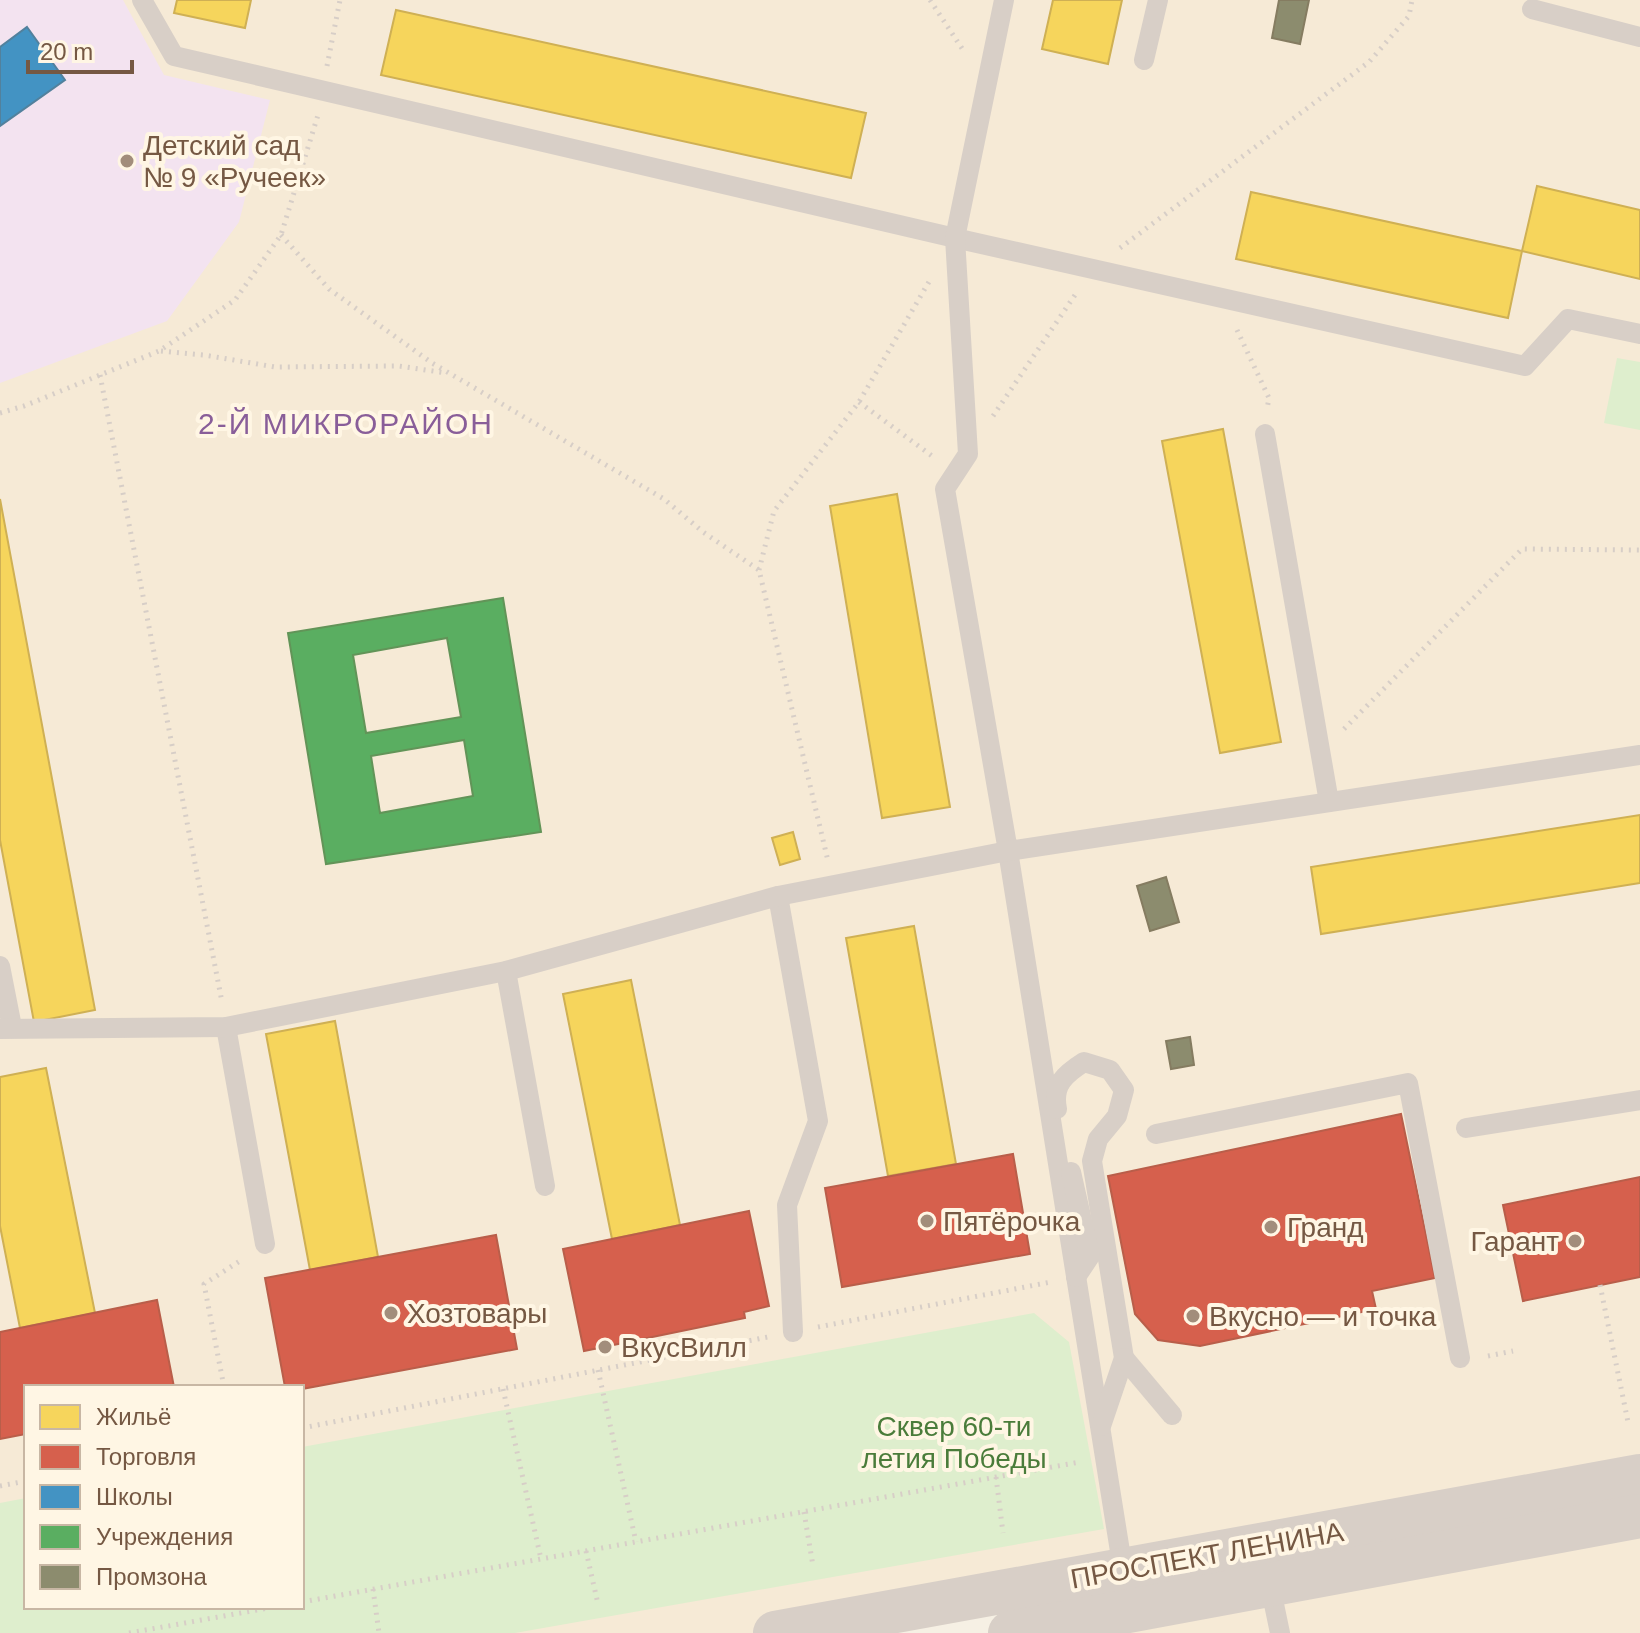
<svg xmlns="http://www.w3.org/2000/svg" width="1640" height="1633" viewBox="0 0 1640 1633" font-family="Helvetica,sans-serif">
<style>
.residential{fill:#f6ead6;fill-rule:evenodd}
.education{fill:#f3e3f0}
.green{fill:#deeecd}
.homes{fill:#f6d55c;stroke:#cfb054;stroke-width:2}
.shops{fill:#d6604d;stroke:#b95e4a;stroke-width:2}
.schools{fill:#4393c3;stroke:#52819d;stroke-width:2}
.public{fill:#5aae61;stroke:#629458;stroke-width:2;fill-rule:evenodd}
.industry{fill:#8c8c6e;stroke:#857c61;stroke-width:2}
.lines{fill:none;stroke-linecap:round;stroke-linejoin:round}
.path{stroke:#d7cec7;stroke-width:5;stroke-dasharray:2 6;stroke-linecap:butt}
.service{stroke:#d8cfc7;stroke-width:20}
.secondary{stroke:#d8cfc7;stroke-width:44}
.poi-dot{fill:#a28d7b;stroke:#fff6e4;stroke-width:3}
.labels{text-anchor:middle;stroke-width:8;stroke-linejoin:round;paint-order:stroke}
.poi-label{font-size:28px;fill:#755843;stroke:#fff6e4;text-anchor:start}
.park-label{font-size:28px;fill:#4a7c3a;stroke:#fff6e4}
.street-label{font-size:28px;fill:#755843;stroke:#fff6e4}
.neighbourhood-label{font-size:30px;letter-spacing:2px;fill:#895e99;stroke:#fff6e4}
</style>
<rect width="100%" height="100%" fill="#f6f0e4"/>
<!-- residential -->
<g class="residential">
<path d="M 0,0 L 1640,0 L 1640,1472 L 766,1633 L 0,1633 ZM 26,1387 L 302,1387 L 302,1607 L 26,1607 Z"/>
<path d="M 1640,1516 L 1640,1633 L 1011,1633 Z"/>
</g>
<!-- education -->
<path class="education" d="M 0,0 L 123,0 L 164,75 L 270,100 L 239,222 L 167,321 L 0,383 Z"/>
<!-- green -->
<g class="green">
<path d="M 1617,358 L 1640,362 L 1640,430 L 1604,423 Z"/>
<path d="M 1034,1313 L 1069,1342 L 1104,1529 L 515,1633 L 0,1633 L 0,1503 L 26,1498 L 26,1607 L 302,1607 L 302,1447 Z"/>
</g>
<!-- homes -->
<g class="homes">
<path d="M 177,0 L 251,0 L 245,28 L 174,13 Z"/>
<path d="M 1053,0 L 1122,0 L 1108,64 L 1042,49 Z"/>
<path d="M 396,10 L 866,113 L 851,178 L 381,75 Z"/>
<path d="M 1537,186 L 1640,210 L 1640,279 L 1522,251 Z"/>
<path d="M 1251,192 L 1522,251 L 1508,318 L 1236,259 Z"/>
<path d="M 1223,429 L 1281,742 L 1220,753 L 1162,441 Z"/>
<path d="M 897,494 L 950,807 L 882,818 L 830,506 Z"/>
<path d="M 0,499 L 95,1010 L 34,1022 L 0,840 Z"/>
<path d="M 1640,815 L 1640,883 L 1321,934 L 1311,867 Z"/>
<path d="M 793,832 L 800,859 L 780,865 L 772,838 Z"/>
<path d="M 914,926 L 956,1164 L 888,1176 L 846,938 Z"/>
<path d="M 631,980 L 680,1225 L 612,1239 L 563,994 Z"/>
<path d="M 335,1021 L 378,1257 L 310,1270 L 266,1034 Z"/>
<path d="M 46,1068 L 95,1313 L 20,1328 L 0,1226 L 0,1077 Z"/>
</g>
<!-- shops -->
<g class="shops">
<path d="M 1401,1114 L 1435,1278 L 1372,1291 L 1376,1309 L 1200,1346 L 1158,1340 L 1135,1314 L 1108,1176 Z"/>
<path d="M 1013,1154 L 1030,1254 L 842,1287 L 825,1188 Z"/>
<path d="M 1640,1177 L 1640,1277 L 1523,1301 L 1503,1205 Z"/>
<path d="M 749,1211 L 769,1306 L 744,1312 L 745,1318 L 584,1351 L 563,1249 Z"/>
<path d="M 496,1235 L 517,1349 L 302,1389 L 302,1387 L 285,1387 L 265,1278 Z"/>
<path d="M 157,1300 L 174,1387 L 26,1387 L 26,1434 L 0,1439 L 0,1332 Z"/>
</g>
<!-- schools -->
<path class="schools" d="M 27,27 L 65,80 L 0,126 L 0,47 Z"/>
<!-- public -->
<path class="public" d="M 503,598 L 541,832 L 326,864 L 288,633 ZM 447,638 L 461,717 L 366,733 L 353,655 ZM 464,740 L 473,796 L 380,813 L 371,756 Z"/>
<!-- industry -->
<g class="industry">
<path d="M 1279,0 L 1309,0 L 1300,44 L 1272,38 Z"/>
<path d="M 1166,877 L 1179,922 L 1150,931 L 1137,886 Z"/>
<path d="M 1190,1037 L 1194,1065 L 1171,1069 L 1166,1041 Z"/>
</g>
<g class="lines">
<!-- path -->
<g class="path">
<path d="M 930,0 L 965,53"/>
<path d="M 327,66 L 340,0"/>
<path d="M 281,235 L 329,289 L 432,363 L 664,499 L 703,532 L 759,570 L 828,861"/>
<path d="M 1120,248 L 1369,62 L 1409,16 L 1412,0"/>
<path d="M 1237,330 L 1269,398 L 1267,409"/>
<path d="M 161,351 L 204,355 L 275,367 L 399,366 L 446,373"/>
<path d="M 100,375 L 222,1002"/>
<path d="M 859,402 L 936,459"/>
<path d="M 0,413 L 24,406 L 159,351 L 235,300 L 281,235 L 318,115"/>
<path d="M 993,416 L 1077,292"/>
<path d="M 759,570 L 774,511 L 859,402 L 930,280"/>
<path d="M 1344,729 L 1522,549 L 1640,550"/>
<path d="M 1600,1285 L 1628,1422"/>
<path d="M 818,1327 L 1051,1282"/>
<path d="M 1488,1356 L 1513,1351"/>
<path d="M 598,1370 L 636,1542"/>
<path d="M 224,1387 L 204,1284 L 243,1259"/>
<path d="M 503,1389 L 541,1559"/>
<path d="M 302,1428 L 768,1337"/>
<path d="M 996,1477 L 1003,1533"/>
<path d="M 0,1486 L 26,1481"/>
<path d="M 804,1512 L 813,1566"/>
<path d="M 586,1551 L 598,1604"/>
<path d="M 373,1589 L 379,1633"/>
<path d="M 302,1602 L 1080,1462"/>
<path d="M 129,1633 L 274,1607"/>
</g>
<!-- service -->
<g class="service">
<path d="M 142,0 L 174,56 L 968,241 L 1525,366 L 1568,319 L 1640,334"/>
<path d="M 1004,0 L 955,238 L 968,454 L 945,489 L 1008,851 L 1123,1570"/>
<path d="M 1532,9 L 1640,37"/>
<path d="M 1144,60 L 1158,0"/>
<path d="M 1265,434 L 1329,802"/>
<path d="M 778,896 L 818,1121 L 787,1205 L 793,1332"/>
<path d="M 0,966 L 12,1027"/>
<path d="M 506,971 L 545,1186"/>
<path d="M 226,1027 L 265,1244"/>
<path d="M 0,1029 L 226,1027 L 506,971 L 778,896 L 1008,851 L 1640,755"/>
<path d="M 1057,1109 C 1052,1085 1065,1074 1084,1062 L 1110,1070 L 1124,1090 L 1117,1116 L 1098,1139 L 1092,1161 L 1124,1358 L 1101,1426"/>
<path d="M 1466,1128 L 1640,1100"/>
<path d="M 1156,1134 L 1408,1083 L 1460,1358"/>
<path d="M 1071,1172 L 1090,1256 L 1076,1277"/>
<path d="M 1124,1358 L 1172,1415"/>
<path d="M 1270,1585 L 1280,1633"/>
</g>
<!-- secondary -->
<g class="secondary">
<path d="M 775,1633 L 1640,1476"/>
<path d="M 1010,1633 L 1640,1516"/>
</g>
</g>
<!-- markers -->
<g class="poi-dot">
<circle cx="127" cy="161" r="8"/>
<circle cx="927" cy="1221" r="8"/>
<circle cx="1271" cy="1227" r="8"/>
<circle cx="1575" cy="1241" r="8"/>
<circle cx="391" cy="1313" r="8"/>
<circle cx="1193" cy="1316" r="8"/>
<circle cx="605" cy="1347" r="8"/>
</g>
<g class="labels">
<!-- poi labels -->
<g class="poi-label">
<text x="143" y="155">Детский сад<tspan x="143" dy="32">№ 9 «Ручеек»</tspan></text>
<text x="943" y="1231">Пятёрочка</text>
<text x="1287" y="1237">Гранд</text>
<text x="1559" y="1251" text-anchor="end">Гарант</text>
<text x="407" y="1323">Хозтовары</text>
<text x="1209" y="1326">Вкусно — и точка</text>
<text x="621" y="1357">ВкусВилл</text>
</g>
<!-- park labels -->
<g class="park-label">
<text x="954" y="1436">Сквер 60-ти<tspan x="954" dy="32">летия Победы</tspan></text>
</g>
<!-- street labels -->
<g class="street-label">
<text transform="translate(1207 1555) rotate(-10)" y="10">ПРОСПЕКТ ЛЕНИНА</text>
</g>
<!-- neighbourhood labels -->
<g class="neighbourhood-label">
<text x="346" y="434">2-Й МИКРОРАЙОН</text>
</g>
</g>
<!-- legend -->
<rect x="24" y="1385" width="280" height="224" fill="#fff6e4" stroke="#c8b7a4" stroke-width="2"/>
<rect x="40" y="1405" width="40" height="24" fill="#f6d55c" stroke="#c8b7a4" stroke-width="2"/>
<text x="96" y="1425" font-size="24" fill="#755843">Жильё</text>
<rect x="40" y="1445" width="40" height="24" fill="#d6604d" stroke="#c8b7a4" stroke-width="2"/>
<text x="96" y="1465" font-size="24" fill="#755843">Торговля</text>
<rect x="40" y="1485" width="40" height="24" fill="#4393c3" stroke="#c8b7a4" stroke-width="2"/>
<text x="96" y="1505" font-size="24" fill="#755843">Школы</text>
<rect x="40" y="1525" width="40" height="24" fill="#5aae61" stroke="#c8b7a4" stroke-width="2"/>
<text x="96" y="1545" font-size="24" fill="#755843">Учреждения</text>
<rect x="40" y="1565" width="40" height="24" fill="#8c8c6e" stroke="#c8b7a4" stroke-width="2"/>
<text x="96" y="1585" font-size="24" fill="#755843">Промзона</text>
<!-- scale -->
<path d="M28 60v12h104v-12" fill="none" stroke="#755843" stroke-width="4"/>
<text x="40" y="60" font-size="24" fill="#755843" stroke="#fff6e4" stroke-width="6" paint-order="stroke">20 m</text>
</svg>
